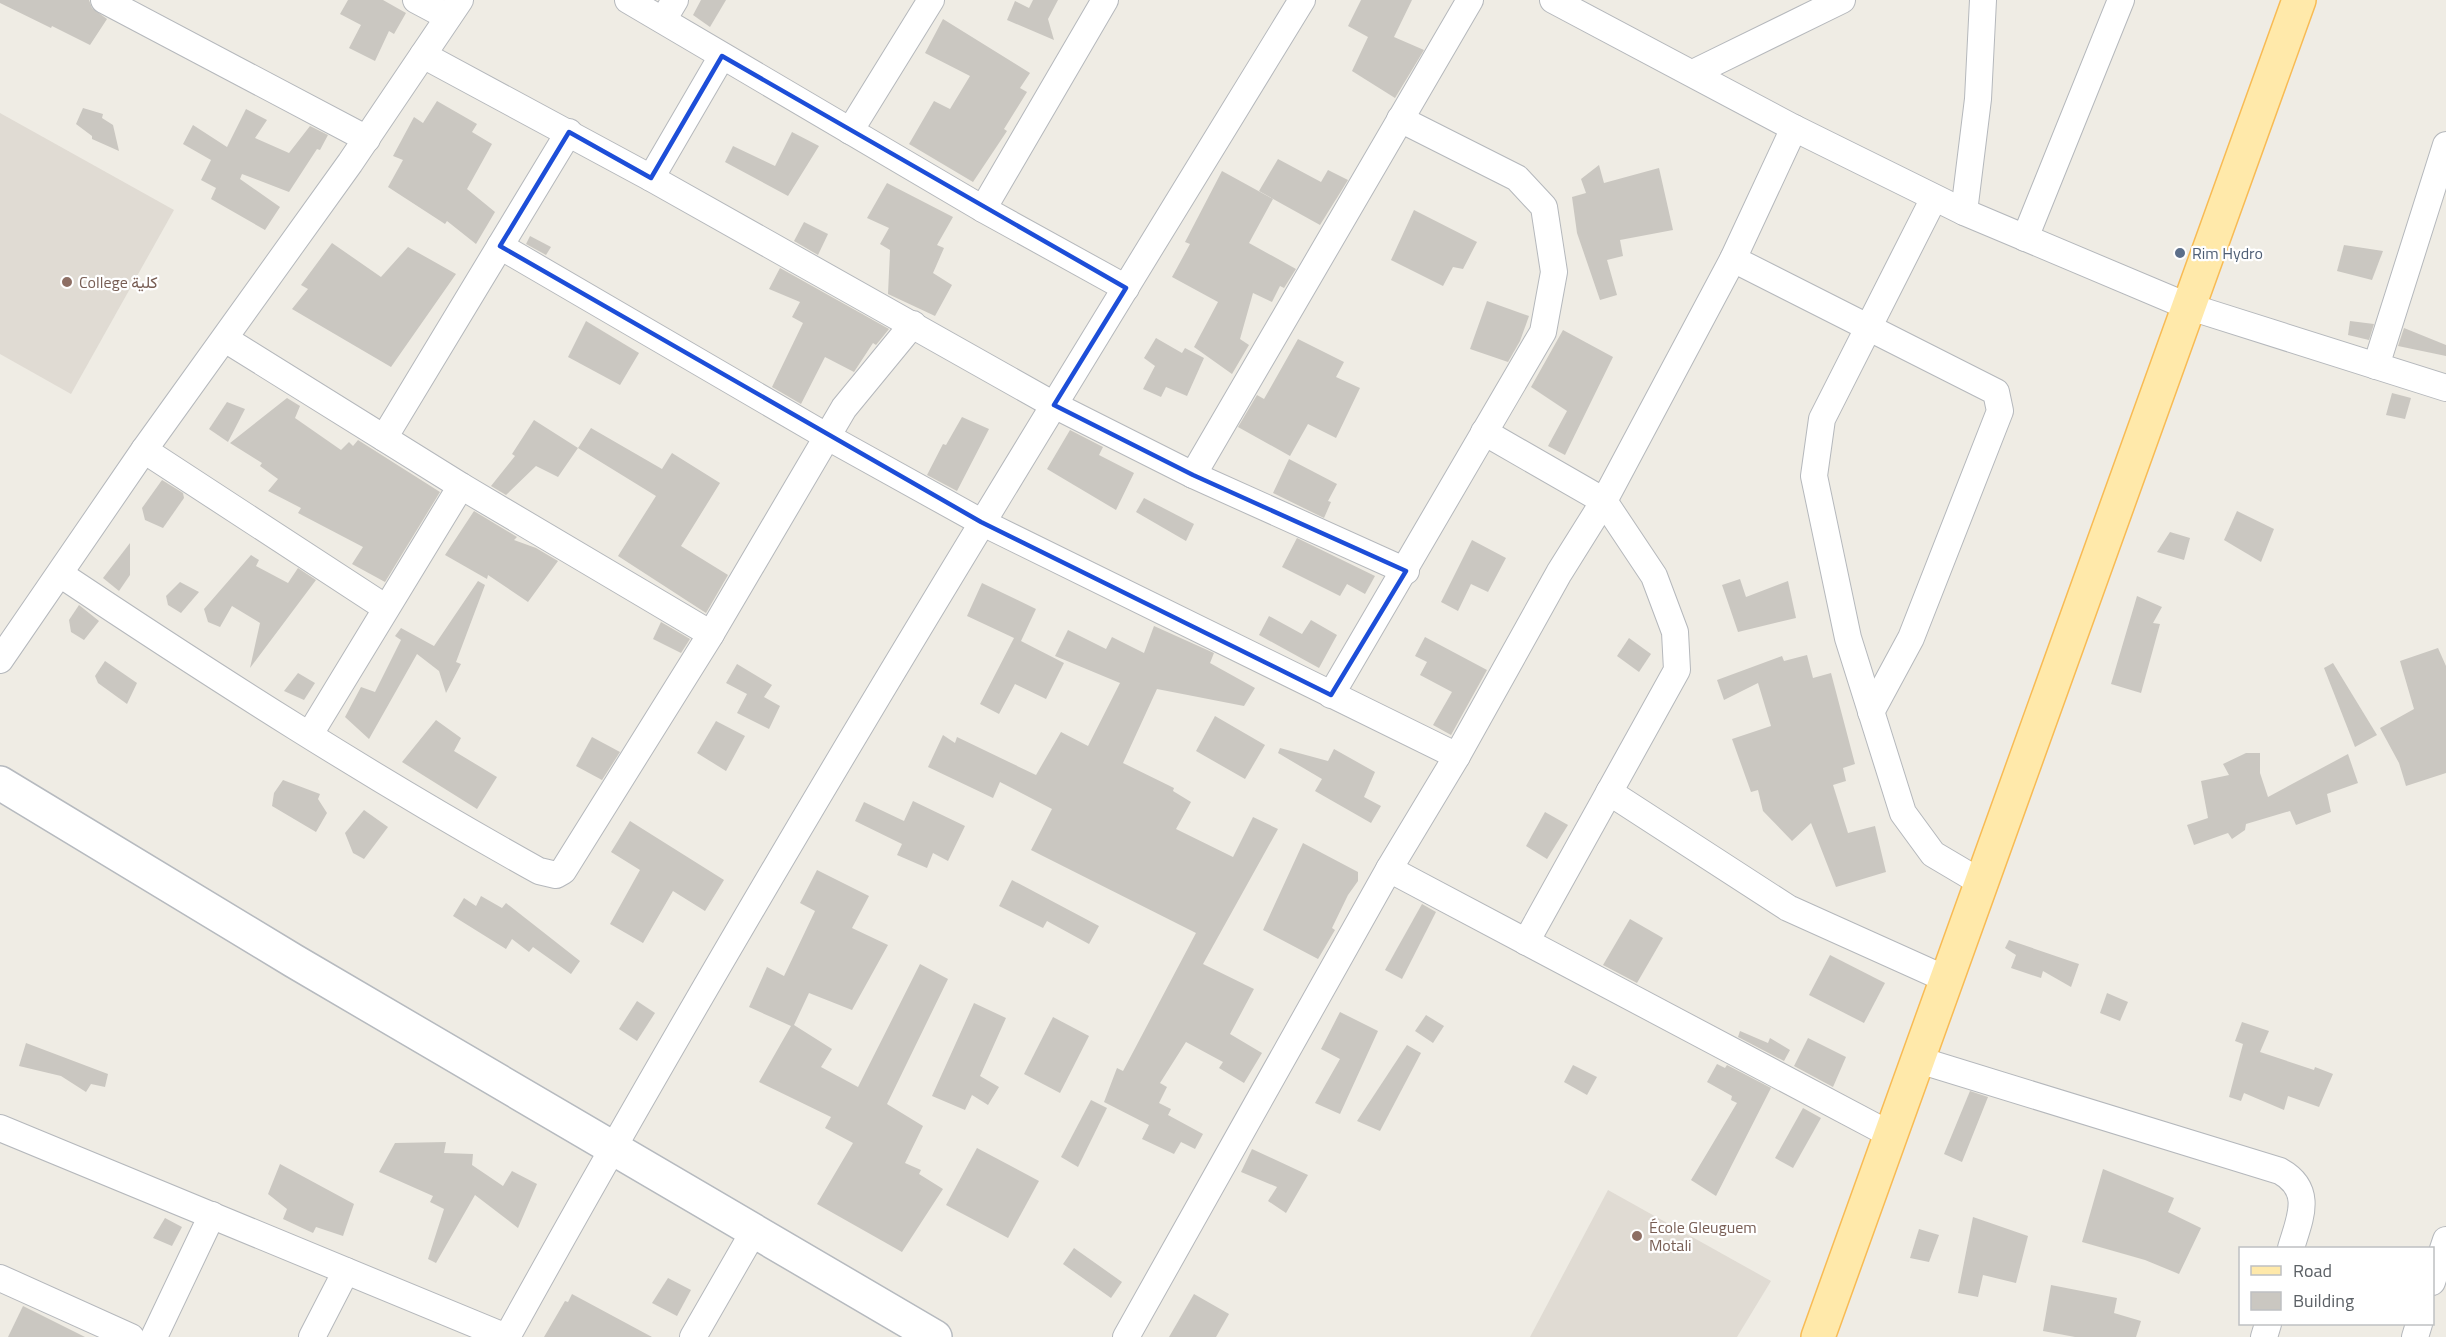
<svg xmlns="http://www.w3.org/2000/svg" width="2446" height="1337" viewBox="0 0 2446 1337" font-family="'Titillium Web',Vazirmatn,sans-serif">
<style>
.education{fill:#e0dbd3}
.building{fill:#cac7c1}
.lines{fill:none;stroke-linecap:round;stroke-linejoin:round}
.street-casing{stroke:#b5b8bc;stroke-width:28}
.secondary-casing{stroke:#b6babf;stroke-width:36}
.primary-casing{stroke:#f8bb54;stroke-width:36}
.street{stroke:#fff;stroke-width:26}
.secondary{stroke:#fff;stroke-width:33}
.primary{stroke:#ffe9aa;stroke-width:33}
.marked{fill:none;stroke:#1d4ed8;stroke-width:4.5;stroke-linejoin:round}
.service-dot{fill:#5c6f8a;stroke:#fff;stroke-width:2}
.education-dot{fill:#8d6e63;stroke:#fff;stroke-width:2}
.labels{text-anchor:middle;stroke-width:4.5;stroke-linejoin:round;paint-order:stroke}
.service-label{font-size:16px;fill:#4e5e75;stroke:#fff;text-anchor:start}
.education-label{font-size:16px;fill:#785e54;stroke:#fff;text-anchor:start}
</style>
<rect width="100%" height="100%" fill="#efece4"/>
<!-- education -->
<g class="education">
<path d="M 0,113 L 174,210 L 71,394 L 0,354 Z"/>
<path d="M 1608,1190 L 1771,1281 L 1737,1337 L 1530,1337 Z"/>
</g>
<!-- building -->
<g class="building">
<path d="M 0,0 L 89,0 L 92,8 L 107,19 L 90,45 L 52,26 L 51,28 L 0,3 Z"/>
<path d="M 348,0 L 383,0 L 406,13 L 394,34 L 389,31 L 375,61 L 349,48 L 361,25 L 340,14 Z"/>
<path d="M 701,0 L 726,0 L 710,27 L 693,15 Z"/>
<path d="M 1033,0 L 1058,0 L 1048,19 L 1054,40 L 1007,20 L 1015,1 L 1029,8 Z"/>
<path d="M 1361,0 L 1412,0 L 1394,37 L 1424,50 L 1395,98 L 1352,71 L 1368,37 L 1348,26 Z"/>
<path d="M 943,19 L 1030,73 L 1020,88 L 1027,92 L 1004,129 L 1007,131 L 973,182 L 909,144 L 934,101 L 950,109 L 970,76 L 925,53 Z"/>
<path d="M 437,101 L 477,124 L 472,132 L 492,144 L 467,189 L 495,212 L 476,244 L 447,221 L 445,224 L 388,187 L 403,160 L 393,156 L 414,117 L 423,123 Z"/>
<path d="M 83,108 L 103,114 L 102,118 L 113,125 L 119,151 L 92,139 L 92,136 L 76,124 Z"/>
<path d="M 246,109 L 267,120 L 255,138 L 289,153 L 310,126 L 328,135 L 320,150 L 317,149 L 289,192 L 242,174 L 240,179 L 280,207 L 265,230 L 211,199 L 216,188 L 201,180 L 211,160 L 183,144 L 193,125 L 227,147 Z"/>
<path d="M 792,132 L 819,146 L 788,196 L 725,162 L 733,146 L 775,166 Z"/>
<path d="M 1278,159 L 1321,182 L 1328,170 L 1348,180 L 1320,225 L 1259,191 Z"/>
<path d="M 1599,165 L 1604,183 L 1659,168 L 1673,230 L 1620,240 L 1623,256 L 1607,260 L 1617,295 L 1600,300 L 1577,233 L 1572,197 L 1586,193 L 1581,179 Z"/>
<path d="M 1222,171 L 1273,199 L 1249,243 L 1296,269 L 1284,288 L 1280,286 L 1272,302 L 1253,293 L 1240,339 L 1249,345 L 1232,374 L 1194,347 L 1218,302 L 1172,277 L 1190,244 L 1185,242 Z"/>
<path d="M 887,183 L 953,217 L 937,245 L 944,248 L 933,273 L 952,285 L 935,316 L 888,294 L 890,250 L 880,244 L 889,228 L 867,218 Z"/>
<path d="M 1414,210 L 1477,242 L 1463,269 L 1453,267 L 1443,286 L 1391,260 Z"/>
<path d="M 804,222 L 828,234 L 818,255 L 794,241 Z"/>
<path d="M 530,236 L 551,247 L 546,255 L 526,244 Z"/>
<path d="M 332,243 L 381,277 L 408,247 L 456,274 L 391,367 L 292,309 L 308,289 L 301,285 Z"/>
<path d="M 2344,245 L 2383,251 L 2372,280 L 2337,271 Z"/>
<path d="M 780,268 L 889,329 L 876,345 L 873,343 L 854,372 L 825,357 L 801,404 L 772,387 L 803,323 L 792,317 L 800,302 L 769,289 Z"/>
<path d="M 1487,301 L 1529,316 L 1520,341 L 1508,362 L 1470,349 Z"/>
<path d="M 586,321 L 639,353 L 620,385 L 568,357 Z"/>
<path d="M 2350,321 L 2374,324 L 2369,340 L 2348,335 Z"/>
<path d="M 2404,328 L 2446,345 L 2446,356 L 2398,346 Z"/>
<path d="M 1563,330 L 1613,357 L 1565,455 L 1548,446 L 1567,411 L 1531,387 Z"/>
<path d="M 1156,338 L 1182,353 L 1185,348 L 1204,358 L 1187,396 L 1166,387 L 1161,397 L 1143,389 L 1155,366 L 1144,358 Z"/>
<path d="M 1298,339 L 1344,362 L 1336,377 L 1360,388 L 1336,438 L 1308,424 L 1290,456 L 1238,427 L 1257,395 L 1264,399 Z"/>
<path d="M 2392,393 L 2411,398 L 2405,419 L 2386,415 Z"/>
<path d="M 287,398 L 300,406 L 295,418 L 341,450 L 349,442 L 353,446 L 358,440 L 440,492 L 385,582 L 352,564 L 363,547 L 298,513 L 301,508 L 268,491 L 278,479 L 260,466 L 262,463 L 230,443 Z"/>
<path d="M 227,402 L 245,409 L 228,442 L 209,429 Z"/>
<path d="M 962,417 L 989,429 L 957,491 L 927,475 L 943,444 L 946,445 Z"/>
<path d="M 534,420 L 578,448 L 558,477 L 536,466 L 506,495 L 491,486 L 515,456 L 512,454 Z"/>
<path d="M 591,428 L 662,469 L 672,453 L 720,483 L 681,546 L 728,575 L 706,613 L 618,556 L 656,496 L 578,448 Z"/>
<path d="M 1070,430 L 1103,447 L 1099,455 L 1134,473 L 1116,510 L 1047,469 Z"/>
<path d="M 1289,459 L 1337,484 L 1328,501 L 1331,502 L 1324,518 L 1273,493 Z"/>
<path d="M 162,480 L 183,493 L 184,498 L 163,528 L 145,520 L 142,508 Z"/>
<path d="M 1144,498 L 1194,524 L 1186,541 L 1136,512 Z"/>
<path d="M 474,511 L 517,537 L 514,540 L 536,548 L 558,561 L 528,602 L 488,575 L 487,579 L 445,555 Z"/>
<path d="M 2237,511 L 2274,529 L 2261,562 L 2224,540 Z"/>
<path d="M 2170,532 L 2190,538 L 2184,560 L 2157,552 Z"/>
<path d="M 1297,538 L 1375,576 L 1365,594 L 1347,584 L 1340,596 L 1282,567 Z"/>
<path d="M 1472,540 L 1506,558 L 1488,592 L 1471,584 L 1458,611 L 1441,602 Z"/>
<path d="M 130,543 L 130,575 L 119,591 L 103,578 Z"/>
<path d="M 251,555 L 259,560 L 256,566 L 288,583 L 298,568 L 316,580 L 250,668 L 260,623 L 232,606 L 220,627 L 208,622 L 204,609 Z"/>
<path d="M 1740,579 L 1746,597 L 1788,581 L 1796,618 L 1738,632 L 1722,585 Z"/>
<path d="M 478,581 L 485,585 L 456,662 L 461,664 L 446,693 L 439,671 L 417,654 L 369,739 L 345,717 L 361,687 L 375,692 L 401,640 L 395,636 L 401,628 L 434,646 Z"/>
<path d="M 180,582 L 199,592 L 181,613 L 168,605 L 166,596 Z"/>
<path d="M 982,583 L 1036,609 L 1021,641 L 1064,663 L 1046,699 L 1015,684 L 999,714 L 980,704 L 1014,638 L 967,616 Z"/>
<path d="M 2137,596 L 2162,607 L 2153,623 L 2160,624 L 2141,693 L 2111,684 Z"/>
<path d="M 79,605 L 99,621 L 84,640 L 71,632 L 69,620 Z"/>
<path d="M 1269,616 L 1302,634 L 1311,620 L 1337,635 L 1319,668 L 1259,635 Z"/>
<path d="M 661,622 L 690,639 L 681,653 L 653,639 Z"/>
<path d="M 1154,626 L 1214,653 L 1210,663 L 1255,688 L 1244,706 L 1157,689 L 1123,763 L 1174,788 L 1173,791 L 1191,802 L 1176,829 L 1233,857 L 1253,817 L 1278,829 L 1203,964 L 1254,989 L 1230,1034 L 1262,1053 L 1244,1083 L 1219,1068 L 1223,1062 L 1186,1042 L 1160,1083 L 1167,1087 L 1159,1103 L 1171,1109 L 1168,1115 L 1203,1134 L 1195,1149 L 1181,1142 L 1174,1154 L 1142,1139 L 1149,1125 L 1104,1102 L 1117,1068 L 1123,1071 L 1196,933 L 1031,850 L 1052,809 L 1000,782 L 993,798 L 928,767 L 943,735 L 955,743 L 957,737 L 1036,775 L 1061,732 L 1088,746 L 1120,683 L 1055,656 L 1068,630 L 1106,649 L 1112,637 L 1144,653 Z"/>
<path d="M 1425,637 L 1487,670 L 1451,735 L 1433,725 L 1452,692 L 1420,675 L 1427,662 L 1415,656 Z"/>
<path d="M 1629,638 L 1651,654 L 1639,672 L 1617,656 Z"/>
<path d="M 2438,648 L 2446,666 L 2446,773 L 2406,786 L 2399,763 L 2380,728 L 2414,709 L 2400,661 Z"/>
<path d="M 1807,655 L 1813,678 L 1831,673 L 1855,764 L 1843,768 L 1846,781 L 1833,785 L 1848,833 L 1875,826 L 1886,872 L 1836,887 L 1811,823 L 1792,841 L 1763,811 L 1758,790 L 1751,792 L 1732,739 L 1771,726 L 1758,683 L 1724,700 L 1717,680 L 1782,656 L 1784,661 Z"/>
<path d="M 105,661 L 137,683 L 127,704 L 98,683 L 95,676 Z"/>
<path d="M 2333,663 L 2377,735 L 2355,747 L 2324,668 Z"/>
<path d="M 737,664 L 772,685 L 764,697 L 780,706 L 769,729 L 737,713 L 747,694 L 726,683 Z"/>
<path d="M 298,673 L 315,683 L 304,700 L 284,691 Z"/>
<path d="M 1215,716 L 1265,745 L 1245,779 L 1196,751 Z"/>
<path d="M 436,720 L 461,738 L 454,751 L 497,777 L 477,809 L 402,762 Z"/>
<path d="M 716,721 L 745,736 L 726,771 L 697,753 Z"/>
<path d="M 592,737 L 620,752 L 602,780 L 576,766 Z"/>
<path d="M 1280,748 L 1328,761 L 1334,749 L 1375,772 L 1364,797 L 1381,806 L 1371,823 L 1315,791 L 1322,779 L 1278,753 Z"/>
<path d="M 2246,753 L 2260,753 L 2260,773 L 2268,797 L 2348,754 L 2358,783 L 2327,794 L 2331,812 L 2296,825 L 2290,811 L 2246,824 L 2245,830 L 2232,839 L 2228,833 L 2194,845 L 2187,825 L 2208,818 L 2201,781 L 2229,775 L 2223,764 Z"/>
<path d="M 283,780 L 320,794 L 318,799 L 327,813 L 316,832 L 272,806 L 274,793 Z"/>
<path d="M 913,801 L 965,826 L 948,861 L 933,853 L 927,868 L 897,855 L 902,844 L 855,821 L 864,802 L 904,821 Z"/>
<path d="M 364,810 L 388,827 L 364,859 L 353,853 L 345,833 Z"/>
<path d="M 1545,812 L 1568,825 L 1547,859 L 1526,846 Z"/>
<path d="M 630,821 L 724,880 L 705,911 L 673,891 L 643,943 L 610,924 L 640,870 L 611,852 Z"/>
<path d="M 1303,843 L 1358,872 L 1358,881 L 1348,895 L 1332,928 L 1335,930 L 1318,959 L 1263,930 Z"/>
<path d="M 817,870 L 869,896 L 852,928 L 888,945 L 852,1010 L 809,993 L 794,1025 L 832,1049 L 821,1067 L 858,1087 L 920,964 L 948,979 L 887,1104 L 923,1126 L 905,1163 L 921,1170 L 919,1174 L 943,1189 L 902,1252 L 817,1204 L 853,1143 L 825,1128 L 831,1117 L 759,1082 L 791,1026 L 749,1007 L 767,967 L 784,976 L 815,911 L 800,903 Z"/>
<path d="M 1012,880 L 1099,926 L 1089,944 L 1047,921 L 1043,928 L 999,906 Z"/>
<path d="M 481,896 L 502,908 L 506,903 L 580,961 L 571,974 L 533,947 L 529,952 L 512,939 L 506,949 L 453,916 L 464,898 L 476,906 Z"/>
<path d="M 1422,904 L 1436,912 L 1402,979 L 1385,970 Z"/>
<path d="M 1630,919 L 1663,938 L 1637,983 L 1603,965 Z"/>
<path d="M 2009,940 L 2079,964 L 2071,987 L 2043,971 L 2041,978 L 2011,968 L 2016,955 L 2005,948 Z"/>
<path d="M 1830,955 L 1885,983 L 1864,1023 L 1809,995 Z"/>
<path d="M 2107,993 L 2128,1002 L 2120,1021 L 2100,1013 Z"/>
<path d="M 637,1001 L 655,1013 L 637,1041 L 619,1029 Z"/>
<path d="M 974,1003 L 1006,1018 L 980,1076 L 999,1087 L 988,1105 L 972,1095 L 965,1110 L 932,1096 Z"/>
<path d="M 1340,1012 L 1378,1031 L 1340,1114 L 1315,1103 L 1340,1059 L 1321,1049 Z"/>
<path d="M 1426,1015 L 1444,1026 L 1433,1043 L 1415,1031 Z"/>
<path d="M 1053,1017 L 1089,1036 L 1060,1093 L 1024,1074 Z"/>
<path d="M 2242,1022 L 2269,1031 L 2260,1052 L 2314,1070 L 2315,1067 L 2333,1074 L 2319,1107 L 2288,1096 L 2284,1110 L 2244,1093 L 2241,1101 L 2229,1097 L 2243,1044 L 2235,1041 Z"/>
<path d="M 1740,1031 L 1768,1043 L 1770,1038 L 1790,1050 L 1784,1061 L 1738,1037 Z"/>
<path d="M 1808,1038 L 1846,1057 L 1833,1087 L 1794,1066 Z"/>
<path d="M 26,1043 L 108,1074 L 105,1087 L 91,1084 L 86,1092 L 61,1076 L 19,1066 Z"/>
<path d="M 1407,1045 L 1421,1053 L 1380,1131 L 1357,1121 Z"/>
<path d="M 1717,1064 L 1725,1068 L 1727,1065 L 1771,1088 L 1716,1196 L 1691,1180 L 1737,1103 L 1731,1100 L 1732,1096 L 1707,1082 Z"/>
<path d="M 1573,1065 L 1597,1077 L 1587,1095 L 1564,1082 Z"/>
<path d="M 1970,1091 L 1988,1097 L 1962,1162 L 1944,1154 Z"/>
<path d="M 1091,1100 L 1107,1108 L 1078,1167 L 1061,1157 Z"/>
<path d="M 1803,1108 L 1821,1118 L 1793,1168 L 1775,1158 Z"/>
<path d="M 446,1142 L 444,1153 L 473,1154 L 472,1165 L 503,1186 L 512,1171 L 537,1184 L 518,1228 L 475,1195 L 436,1263 L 428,1259 L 444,1209 L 430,1202 L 433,1196 L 379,1172 L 395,1143 Z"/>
<path d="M 977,1148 L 1039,1181 L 1008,1238 L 946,1205 Z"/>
<path d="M 1252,1149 L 1308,1175 L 1286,1213 L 1268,1201 L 1277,1187 L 1241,1172 Z"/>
<path d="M 280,1164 L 354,1204 L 343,1236 L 316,1227 L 313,1233 L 283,1219 L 287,1209 L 268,1194 Z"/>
<path d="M 2103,1169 L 2174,1198 L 2168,1212 L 2201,1228 L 2179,1274 L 2145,1260 L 2082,1242 Z"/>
<path d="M 1973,1217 L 2028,1236 L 2016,1283 L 1983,1275 L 1978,1297 L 1958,1293 Z"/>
<path d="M 165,1218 L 182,1227 L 172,1246 L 153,1238 Z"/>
<path d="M 1919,1229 L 1939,1235 L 1929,1262 L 1910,1258 Z"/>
<path d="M 1074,1248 L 1122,1282 L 1111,1298 L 1063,1264 Z"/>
<path d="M 668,1278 L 691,1290 L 677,1316 L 652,1303 Z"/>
<path d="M 2051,1285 L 2117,1298 L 2114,1313 L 2141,1321 L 2136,1337 L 2075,1337 L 2043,1331 Z"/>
<path d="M 572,1294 L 652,1337 L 544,1337 L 565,1301 L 568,1302 Z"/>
<path d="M 1194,1294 L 1229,1314 L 1216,1337 L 1169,1337 Z"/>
<path d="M 23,1306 L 85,1337 L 8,1337 Z"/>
</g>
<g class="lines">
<!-- street casing -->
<g class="street-casing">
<g id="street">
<path d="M 104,0 L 367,139"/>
<path d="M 416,0 L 448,17"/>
<path d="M 628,0 L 983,209 L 1105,0"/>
<path d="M 1553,0 L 1794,128 L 1964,212 L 2187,306 L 2446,388"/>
<path d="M 663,20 L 675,0"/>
<path d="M 423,55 L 651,178 L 1054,405 L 1193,475 L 1470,0"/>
<path d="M 1693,73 L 1842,0"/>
<path d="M 850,131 L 931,0"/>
<path d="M 651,178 L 722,56"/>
<path d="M 1934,198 L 1822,419 L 1814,476 L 1848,638 L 1903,813 L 1933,854 L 1982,883"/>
<path d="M 983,209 L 1126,288"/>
<path d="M 1964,212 L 1978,99 L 1983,0"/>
<path d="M 2025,238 L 2121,0"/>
<path d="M 500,246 L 826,436 L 981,522 L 1457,756"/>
<path d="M 1733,259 L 1996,392 L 2000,411 L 1911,638 L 1871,712"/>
<path d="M 225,339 L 461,486 L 711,634"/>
<path d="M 2376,366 L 2446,145"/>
<path d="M 1484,432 L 1604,501 L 1654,576 L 1675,632 L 1677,670 L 1526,942"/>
<path d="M 384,438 L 569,132"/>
<path d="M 144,450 L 386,608"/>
<path d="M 1193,475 L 1406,571"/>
<path d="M 60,574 C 216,678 375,780 539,871 L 556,875 L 563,871 L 711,634 L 844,408 L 913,324"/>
<path d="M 0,660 L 144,450 L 350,163 L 460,0"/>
<path d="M 1331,695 L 1543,332 L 1554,272 L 1544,207 L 1517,178 L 1400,119"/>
<path d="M 310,734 L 461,486"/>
<path d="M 1609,792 L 1788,908 L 1948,980"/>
<path d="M 1389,869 L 1891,1135"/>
<path d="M 1919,1060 L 2280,1171 C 2314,1190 2300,1218 2291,1248"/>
<path d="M 0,1128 L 506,1337"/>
<path d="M 0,1278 L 131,1337"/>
<path d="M 2432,1282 L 2446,1240"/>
<path d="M 154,1337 L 212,1215"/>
<path d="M 312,1337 L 346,1271"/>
<path d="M 507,1337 C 758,883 1031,442 1302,0"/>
<path d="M 693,1337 L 754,1231"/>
<path d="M 1126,1337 L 1389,869 L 1457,756 L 1559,573 L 1604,501 L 1733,259 L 1794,128"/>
<path d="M 2264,1337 L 2268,1324"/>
<path d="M 2415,1337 L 2419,1324"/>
</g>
</g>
<!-- secondary casing -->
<g class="secondary-casing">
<path id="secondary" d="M 0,783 L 294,961 L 935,1337"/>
</g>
<!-- primary casing -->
<g class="primary-casing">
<path id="primary" d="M 1818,1337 L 2299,0"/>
</g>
<!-- street -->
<use href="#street" class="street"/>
<!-- secondary -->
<use href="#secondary" class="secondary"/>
<!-- primary -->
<use href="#primary" class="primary"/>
</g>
<!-- marked area -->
<path class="marked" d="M 722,56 L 1126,288 L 1054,405 L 1193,475 L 1406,571 L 1331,695 L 981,522 L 500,246 L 569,132 L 651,178 Z"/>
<!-- markers -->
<circle class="service-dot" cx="2180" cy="253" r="6"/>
<g class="education-dot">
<circle cx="67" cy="282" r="6"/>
<circle cx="1637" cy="1236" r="6"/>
</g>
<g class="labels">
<!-- service labels -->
<g class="service-label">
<text x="2192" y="259">Rim Hydro</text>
</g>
<!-- education labels -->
<g class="education-label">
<text x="79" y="288">College كلية</text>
<text x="1649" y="1233">École Gleuguem<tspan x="1649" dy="18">Motali</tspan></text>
</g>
</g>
<!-- legend -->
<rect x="2239" y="1247" width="195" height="78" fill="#ffffff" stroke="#bec0c2" stroke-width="1.5"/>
<rect x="2251" y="1266" width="30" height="9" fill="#ffe9aa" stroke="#bec0c2" stroke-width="1.5"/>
<text x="2293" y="1277" font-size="18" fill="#5c6166">Road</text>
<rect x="2251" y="1292" width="30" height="18" fill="#cac7c1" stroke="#bec0c2" stroke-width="1.5"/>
<text x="2293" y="1307" font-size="18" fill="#5c6166">Building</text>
</svg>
